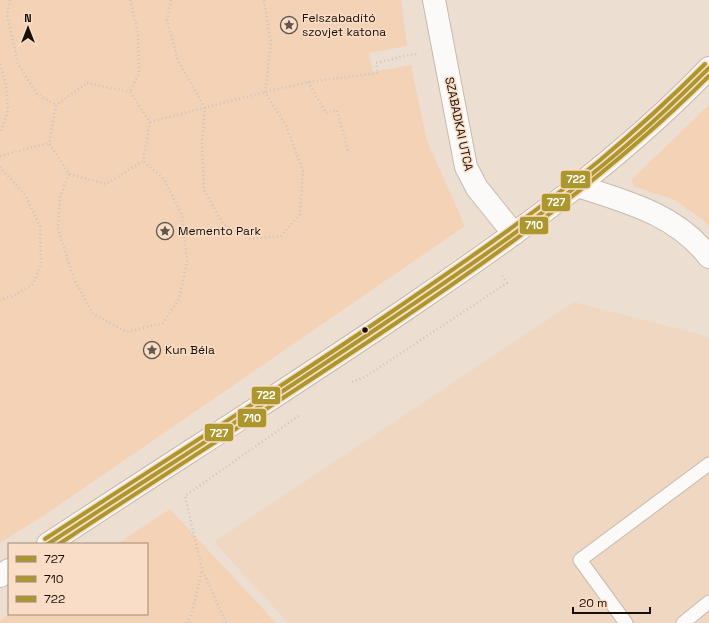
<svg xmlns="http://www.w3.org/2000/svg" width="709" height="623" viewBox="0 0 709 623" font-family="'Space Grotesk',sans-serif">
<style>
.built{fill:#f0d7c2}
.green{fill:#f4d2b6}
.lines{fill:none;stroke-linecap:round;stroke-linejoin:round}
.service-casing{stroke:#c5bab0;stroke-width:15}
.minor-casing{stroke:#c5bab0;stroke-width:24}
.tertiary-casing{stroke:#c5bab0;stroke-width:24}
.primary-casing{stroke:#c5bab0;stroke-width:24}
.path{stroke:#cac4c0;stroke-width:2.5;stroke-dasharray:1 3;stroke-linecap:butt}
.service{stroke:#fcfaf8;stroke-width:13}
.minor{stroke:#fcfaf8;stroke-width:22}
.tertiary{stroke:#fcfaf8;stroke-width:22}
.primary{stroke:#fcfaf8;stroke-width:22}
.bus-1-casing{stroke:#f9ddc6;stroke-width:7}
.bus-2-casing{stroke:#f9ddc6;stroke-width:7}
.bus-3-casing{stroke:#f9ddc6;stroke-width:7}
.bus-1{stroke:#ab972e;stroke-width:4}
.bus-2{stroke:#ab972e;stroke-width:4}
.bus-3{stroke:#ab972e;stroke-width:4}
.bus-dot{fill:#170e06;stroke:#f9ddc6;stroke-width:1.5}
.labels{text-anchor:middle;stroke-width:3;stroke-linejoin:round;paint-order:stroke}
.poi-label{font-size:12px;fill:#170e06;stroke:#f9ddc6;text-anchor:start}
.street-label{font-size:12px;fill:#170e06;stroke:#f9ddc6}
.line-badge{stroke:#f9ddc6;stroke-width:1.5}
.badge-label{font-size:11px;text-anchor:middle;font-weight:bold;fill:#fff}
</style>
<rect width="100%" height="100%" fill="#edded2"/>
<!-- built -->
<path class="built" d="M 574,302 L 706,336 L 709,339 L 709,623 L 288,623 L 214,542 Z"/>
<!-- green -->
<g class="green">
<path d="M 0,0 L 401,0 L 407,46 L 369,53 L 373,72 L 411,65 L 427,141 L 465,226 L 46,514 L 0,543 Z"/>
<path d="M 709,105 L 709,227 L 703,220 L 675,200 L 633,186 L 632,179 Z"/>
<path d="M 170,509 L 276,623 L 0,623 L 0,620 L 10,614 L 147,614 L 147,544 L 117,544 Z"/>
</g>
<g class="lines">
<!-- service casing -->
<g class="service-casing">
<g id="service">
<path d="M 626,623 L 580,560 L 709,464"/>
<path d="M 683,623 L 709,602"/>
</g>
</g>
<!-- minor casing -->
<g class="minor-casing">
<path id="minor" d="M 434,0 L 466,167 L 477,188 L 514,234"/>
</g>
<!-- tertiary casing -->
<g class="tertiary-casing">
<path id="tertiary" d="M 578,186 C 627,202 676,214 709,257"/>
</g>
<!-- primary casing -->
<g class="primary-casing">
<g id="primary">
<path d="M 48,544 C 169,464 292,387 412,305 C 516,234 621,160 709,68"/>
<path d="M 0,576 L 9,570"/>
</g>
</g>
<!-- path -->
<g class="path">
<path d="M 10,0 L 7,14 L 18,64 L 37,94 L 56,105"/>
<path d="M 130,0 L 138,33 L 139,73 L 130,92"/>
<path d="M 171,0 L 167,20 L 178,61 L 205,108 L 202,144 L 204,190 L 223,224 L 250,239 L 281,236 L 300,214 L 303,171 L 286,126 L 265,92 L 271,43 L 264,0"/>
<path d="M 0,64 L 6,86 L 8,111 L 0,134"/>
<path d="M 308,82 L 326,113 L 337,110 L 348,151"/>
<path d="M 87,83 L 130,92 L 150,122 L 143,161 L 106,184 L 69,174 L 49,143 L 56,105 Z"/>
<path d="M 150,122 L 265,92 L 308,82 L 378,73 L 376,63 L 409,55 L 419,54"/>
<path d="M 0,156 L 49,143"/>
<path d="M 0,167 L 26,196 L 40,227 L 41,265 L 33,284 L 13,296 L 0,300"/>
<path d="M 69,174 L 60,197 L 58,229 L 74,279 L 93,314 L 127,332 L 163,323 L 179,299 L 187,261 L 182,215 L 164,179 L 143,161"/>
<path d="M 352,382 L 365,377 L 507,283 L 501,274"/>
<path d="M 187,623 L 192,612 L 202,570"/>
<path d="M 226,623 L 202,569 L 185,496 L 300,415"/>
</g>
<!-- service -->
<use href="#service" class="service"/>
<!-- minor -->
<use href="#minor" class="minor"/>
<!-- tertiary -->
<use href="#tertiary" class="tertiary"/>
<!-- primary -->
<use href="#primary" class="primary"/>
<!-- bus-1 casing -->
<g class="bus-1-casing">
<path id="bus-1" d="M 48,544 C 161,470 276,397 388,321 C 461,272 535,221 603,165 C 640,135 675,102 709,68"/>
</g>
<!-- bus-2 casing -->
<g class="bus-2-casing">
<path id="bus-2" d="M 59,544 C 171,470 285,398 396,323 C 507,248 614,171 709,76"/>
</g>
<!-- bus-3 casing -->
<g class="bus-3-casing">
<path id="bus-3" d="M 45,539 C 158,465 272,393 384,317 C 457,267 530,217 599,161 C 636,130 671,98 705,64"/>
</g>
<!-- bus-1 -->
<use href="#bus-1" class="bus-1"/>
<!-- bus-2 -->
<use href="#bus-2" class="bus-2"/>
<!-- bus-3 -->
<use href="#bus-3" class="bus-3"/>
</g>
<!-- icons -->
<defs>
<g id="sight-ring" transform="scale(0.9)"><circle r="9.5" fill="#f9ddc6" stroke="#62574d" stroke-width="1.5"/><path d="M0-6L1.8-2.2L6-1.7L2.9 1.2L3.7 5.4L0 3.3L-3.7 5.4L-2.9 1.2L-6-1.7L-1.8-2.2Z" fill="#62574d"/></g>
</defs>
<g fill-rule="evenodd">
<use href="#sight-ring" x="289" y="25"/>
<use href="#sight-ring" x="165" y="231"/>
<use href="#sight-ring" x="152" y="350"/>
</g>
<!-- markers -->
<circle class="bus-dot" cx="365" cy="330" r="3.5"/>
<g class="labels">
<!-- poi labels -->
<g class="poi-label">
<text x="302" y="22">Felszabadító<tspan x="302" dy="14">szovjet katona</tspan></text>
<text x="178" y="235">Memento Park</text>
<text x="165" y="354">Kun Béla</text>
</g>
<!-- street labels -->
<g class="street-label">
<text transform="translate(459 124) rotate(78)" y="4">SZABADKAI UTCA</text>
</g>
</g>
<g class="line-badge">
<rect x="560" y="170" width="31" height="19" rx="4" fill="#ab972e"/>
<rect x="541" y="193" width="30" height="19" rx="4" fill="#ab972e"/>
<rect x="519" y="216" width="30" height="19" rx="4" fill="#ab972e"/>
<rect x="251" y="386" width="30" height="19" rx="4" fill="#ab972e"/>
<rect x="237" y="408" width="30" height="20" rx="4" fill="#ab972e"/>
<rect x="204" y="423" width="30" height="19" rx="4" fill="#ab972e"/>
</g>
<g class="badge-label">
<text x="576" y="183">722</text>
<text x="556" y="206">727</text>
<text x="534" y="229">710</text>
<text x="266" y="399">722</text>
<text x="252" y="422">710</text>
<text x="219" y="437">727</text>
</g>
<!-- legend -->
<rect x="8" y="543" width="140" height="72" fill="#f9ddc6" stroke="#9f8a79"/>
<rect x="16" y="556" width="20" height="6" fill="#ab972e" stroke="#9f8a79"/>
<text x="44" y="563" font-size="12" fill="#170e06">727</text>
<rect x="16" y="576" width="20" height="6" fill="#ab972e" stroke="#9f8a79"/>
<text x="44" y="583" font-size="12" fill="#170e06">710</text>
<rect x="16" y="596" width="20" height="6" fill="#ab972e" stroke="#9f8a79"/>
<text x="44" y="603" font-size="12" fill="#170e06">722</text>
<!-- north arrow -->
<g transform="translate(28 28)" stroke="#f9ddc6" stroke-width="3" paint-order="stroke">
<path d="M0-3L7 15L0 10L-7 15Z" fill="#170e06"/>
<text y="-6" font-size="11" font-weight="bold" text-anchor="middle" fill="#170e06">N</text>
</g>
<!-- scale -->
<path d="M573 607v6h77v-6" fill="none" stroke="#170e06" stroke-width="2"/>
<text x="579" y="607" font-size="12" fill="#170e06" stroke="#f9ddc6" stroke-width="3" paint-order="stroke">20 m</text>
</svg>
